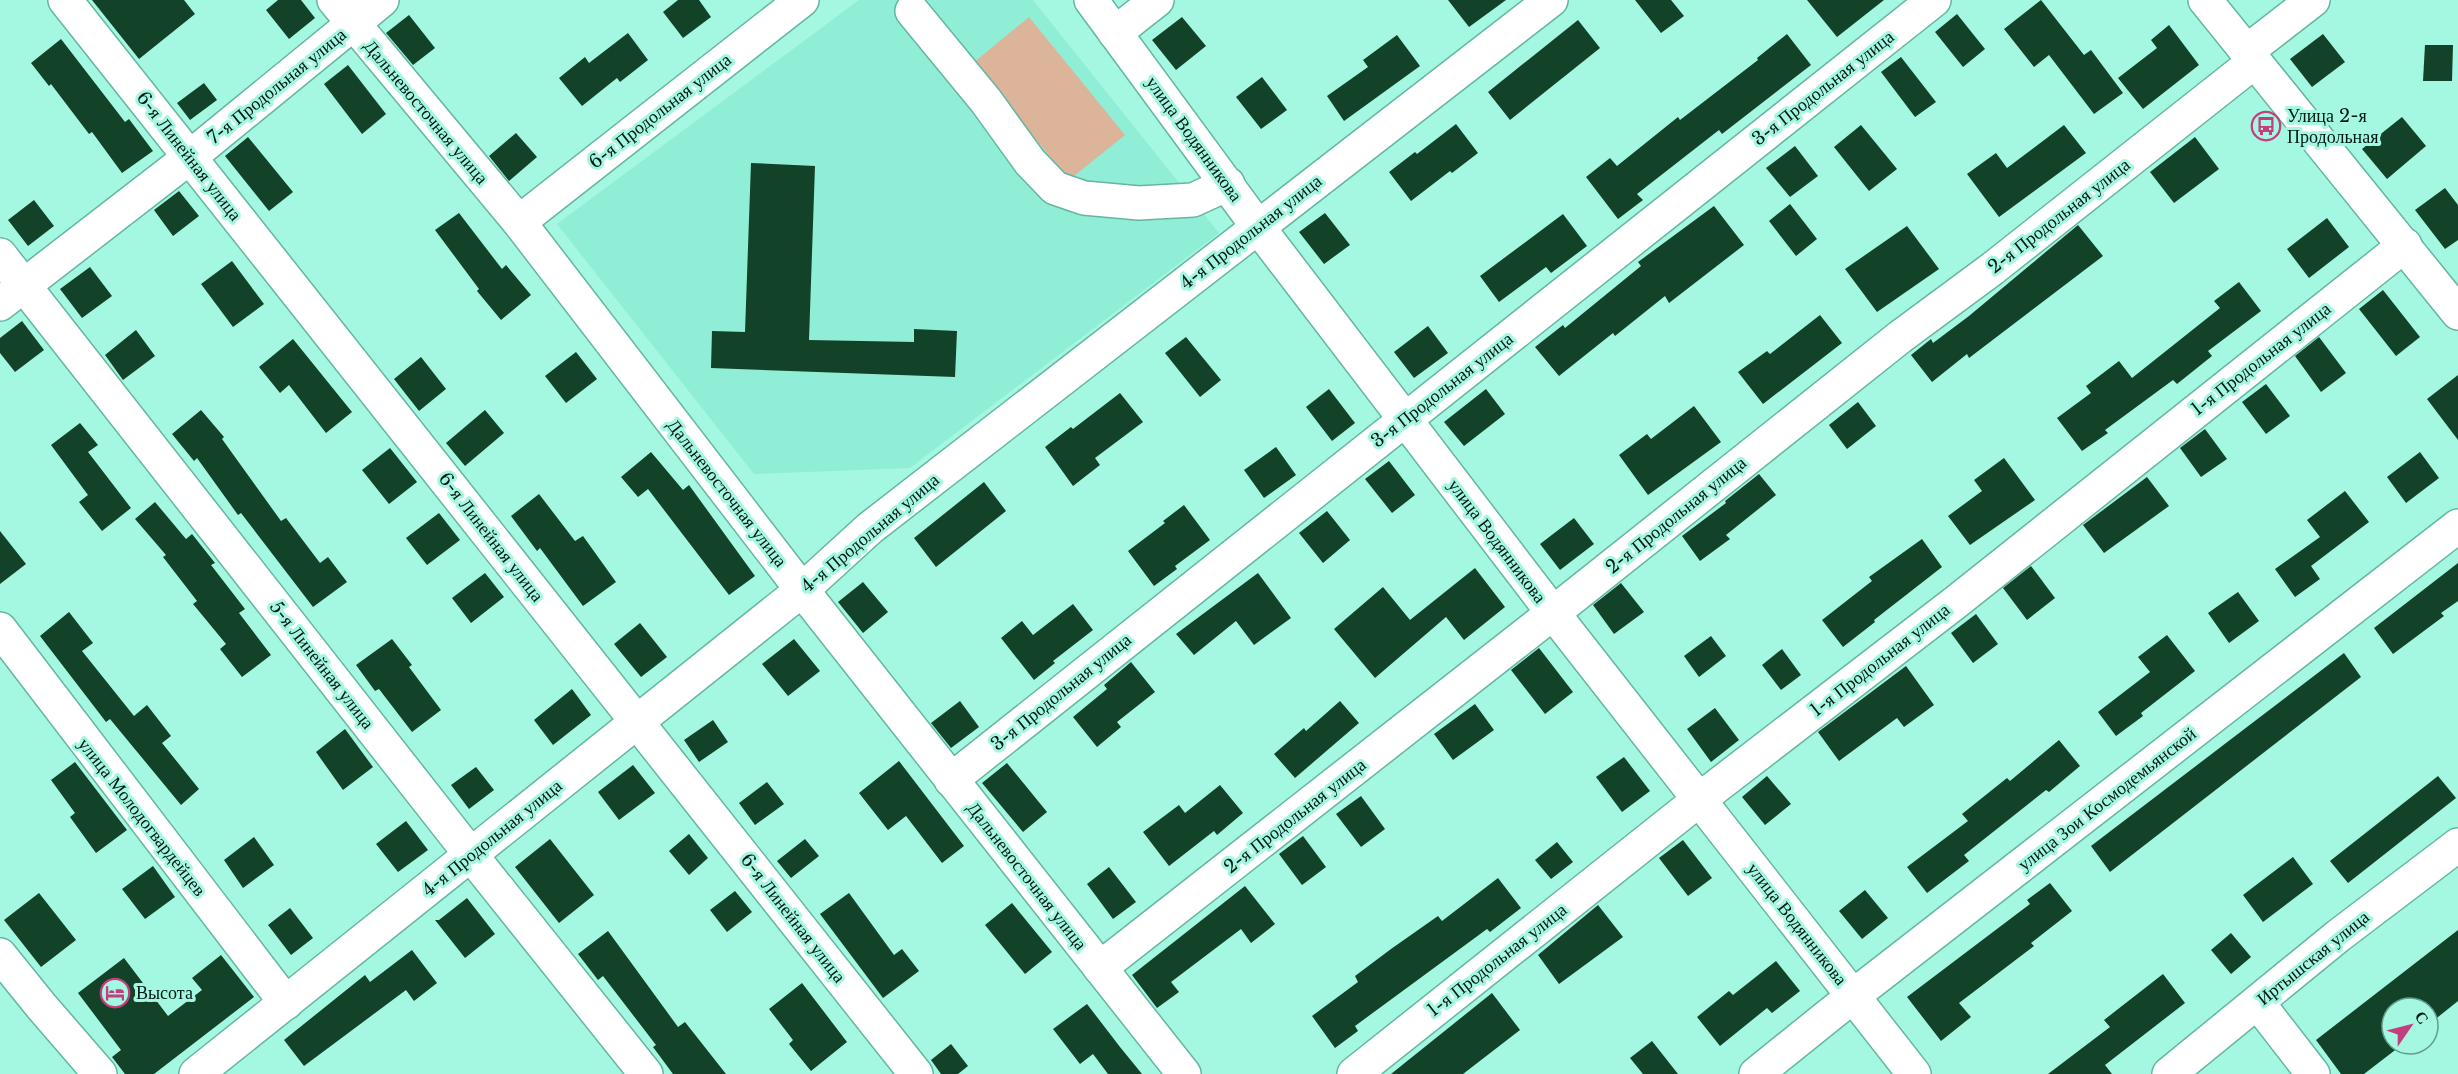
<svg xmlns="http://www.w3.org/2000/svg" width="2458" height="1074" viewBox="0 0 2458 1074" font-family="'Libre Baskerville',serif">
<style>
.built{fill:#90eed6}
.green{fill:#dcb499}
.building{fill:#124228}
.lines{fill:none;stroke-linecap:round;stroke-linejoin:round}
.minor-casing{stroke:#64b6a2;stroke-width:36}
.minor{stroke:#fff;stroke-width:33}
.labels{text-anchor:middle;stroke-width:6;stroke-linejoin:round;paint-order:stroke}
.street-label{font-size:18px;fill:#001712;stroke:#a4f7e1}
.poi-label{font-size:18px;fill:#001712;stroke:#a4f7e1;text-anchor:start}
</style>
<rect width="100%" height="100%" fill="#a4f7e1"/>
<!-- built -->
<path class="built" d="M 859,0 L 1033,0 L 1219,233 L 910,468 L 754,474 L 557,224 Z"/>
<!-- green -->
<path class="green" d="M 1029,17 L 1125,135 L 1069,180 L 973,63 Z"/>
<!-- building -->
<g class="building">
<path d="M 92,0 L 184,0 L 195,14 L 139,59 Z"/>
<path d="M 278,0 L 301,0 L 315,18 L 289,39 L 266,10 Z"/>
<path d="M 678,0 L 699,0 L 711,17 L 683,38 L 663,12 Z"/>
<path d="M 1448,0 L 1506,0 L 1469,27 Z"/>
<path d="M 1635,0 L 1671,0 L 1684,16 L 1661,33 Z"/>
<path d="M 1807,0 L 1884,0 L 1837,37 Z"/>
<path d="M 2041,0 L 2084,55 L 2091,50 L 2123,93 L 2094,114 L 2049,55 L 2034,67 L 2004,29 Z"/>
<path d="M 1957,14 L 1985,49 L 1963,67 L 1935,32 Z"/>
<path d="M 409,15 L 435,48 L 413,65 L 386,33 Z"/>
<path d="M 1182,17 L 1206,46 L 1176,70 L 1152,40 Z"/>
<path d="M 1578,20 L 1600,48 L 1510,120 L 1488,92 Z"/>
<path d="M 2169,25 L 2199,65 L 2143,109 L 2118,78 L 2157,48 L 2151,40 Z"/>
<path d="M 628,33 L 648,60 L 620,82 L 617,78 L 582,106 L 559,78 L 585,57 L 589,63 Z"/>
<path d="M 1787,34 L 1811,65 L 1722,134 L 1719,130 L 1637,194 L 1643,200 L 1618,219 L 1586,177 L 1610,158 L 1617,166 L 1678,117 L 1680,120 L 1758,60 L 1757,58 Z"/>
<path d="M 2323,34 L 2345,62 L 2312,87 L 2290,59 Z"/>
<path d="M 1397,35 L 1420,66 L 1344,121 L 1327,96 L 1368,67 L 1363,60 Z"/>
<path d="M 61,39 L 125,122 L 129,119 L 153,151 L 122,173 L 92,132 L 89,134 L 51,84 L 49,86 L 31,63 Z"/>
<path d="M 2425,45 L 2453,45 L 2452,81 L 2423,81 Z"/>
<path d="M 1901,57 L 1936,102 L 1915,117 L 1881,72 Z"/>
<path d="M 348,65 L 386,114 L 362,134 L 324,84 Z"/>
<path d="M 1262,77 L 1287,110 L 1261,129 L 1236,97 Z"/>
<path d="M 204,83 L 217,100 L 190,120 L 177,103 Z"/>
<path d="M 2402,117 L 2426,146 L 2387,179 L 2362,149 Z"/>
<path d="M 1456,124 L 1478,153 L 1452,173 L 1450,171 L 1411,201 L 1389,172 L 1415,152 L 1417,154 Z"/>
<path d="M 1861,125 L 1897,169 L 1869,191 L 1834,147 Z"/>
<path d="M 2064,125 L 2086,153 L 1999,217 L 1967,174 L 1996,153 L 2007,168 Z"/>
<path d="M 516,133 L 537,157 L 509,181 L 489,156 Z"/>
<path d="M 248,137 L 293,192 L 269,211 L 225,156 Z"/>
<path d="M 2195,137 L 2219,169 L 2174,203 L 2150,172 Z"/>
<path d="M 1795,146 L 1818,176 L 1790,197 L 1766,168 Z"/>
<path d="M 751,163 L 815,166 L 809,340 L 914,342 L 914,329 L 957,331 L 955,377 L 711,368 L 712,331 L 745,332 Z"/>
<path d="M 2445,188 L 2458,205 L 2458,240 L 2445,249 L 2415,210 Z"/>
<path d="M 179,191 L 199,216 L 173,236 L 154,210 Z"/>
<path d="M 34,200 L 54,226 L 28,246 L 8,220 Z"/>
<path d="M 1790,204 L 1817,239 L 1796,256 L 1769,221 Z"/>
<path d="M 1714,206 L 1744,245 L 1669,303 L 1665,296 L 1615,336 L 1613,333 L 1559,376 L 1535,347 L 1563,325 L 1565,328 L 1641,266 L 1638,262 Z"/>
<path d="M 459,213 L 502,269 L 506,265 L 531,295 L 501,320 L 477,291 L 479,289 L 435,230 Z"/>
<path d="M 1325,213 L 1350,245 L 1324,264 L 1299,232 Z"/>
<path d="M 1563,214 L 1587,246 L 1551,273 L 1546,267 L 1499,302 L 1480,276 Z"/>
<path d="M 2327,218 L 2349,247 L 2309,278 L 2287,249 Z"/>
<path d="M 2078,225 L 2103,256 L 1969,358 L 1967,354 L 1932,382 L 1911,355 L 1931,339 L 1933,343 L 1969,316 Z"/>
<path d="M 1907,226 L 1939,269 L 1877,312 L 1845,269 Z"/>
<path d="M 232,261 L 264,304 L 233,327 L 201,284 Z"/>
<path d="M 90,267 L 112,296 L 82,318 L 60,289 Z"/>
<path d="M 2239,282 L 2261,311 L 2208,351 L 2212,356 L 2177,384 L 2173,380 L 2105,430 L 2108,433 L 2082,451 L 2057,418 L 2091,393 L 2086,386 L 2119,361 L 2132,378 L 2220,308 L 2214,301 Z"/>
<path d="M 2383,290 L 2420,337 L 2396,356 L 2359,309 Z"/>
<path d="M 1820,315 L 1842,343 L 1763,404 L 1738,372 L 1767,351 L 1770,354 Z"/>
<path d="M 22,321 L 44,350 L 15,372 L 0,353 L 0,338 Z"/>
<path d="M 1428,326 L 1448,353 L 1414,378 L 1394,352 Z"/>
<path d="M 136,330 L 155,356 L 123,380 L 105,355 Z"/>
<path d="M 1186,337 L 1221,380 L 1200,397 L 1165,353 Z"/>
<path d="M 2319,337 L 2346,373 L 2321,392 L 2295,356 Z"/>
<path d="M 293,339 L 352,412 L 326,433 L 289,385 L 280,393 L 259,367 Z"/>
<path d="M 576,352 L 597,379 L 566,403 L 545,376 Z"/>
<path d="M 421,357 L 446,389 L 419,411 L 394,379 Z"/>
<path d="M 2458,375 L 2458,440 L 2427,399 Z"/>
<path d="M 2266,384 L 2290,416 L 2266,434 L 2242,402 Z"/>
<path d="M 1329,389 L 1355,423 L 1332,441 L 1306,407 Z"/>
<path d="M 1486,389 L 1505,414 L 1464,446 L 1444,422 Z"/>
<path d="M 1120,393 L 1143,422 L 1095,458 L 1100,465 L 1073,486 L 1045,447 L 1071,427 L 1073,429 Z"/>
<path d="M 1858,402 L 1876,426 L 1847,449 L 1829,425 Z"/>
<path d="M 1694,406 L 1721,442 L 1648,495 L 1619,455 L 1647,434 L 1651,439 Z"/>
<path d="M 201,410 L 224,437 L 222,439 L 281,521 L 286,518 L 320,563 L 328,557 L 347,582 L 313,607 L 241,513 L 238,515 L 197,458 L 194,461 L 172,434 Z"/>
<path d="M 485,410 L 504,433 L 465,466 L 446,443 Z"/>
<path d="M 80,423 L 98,445 L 88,452 L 131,508 L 102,531 L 79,502 L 88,495 L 51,445 Z"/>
<path d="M 2205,429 L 2227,459 L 2201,477 L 2180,448 Z"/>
<path d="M 1276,447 L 1296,475 L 1264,498 L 1244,470 Z"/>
<path d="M 390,448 L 417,482 L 389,504 L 362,470 Z"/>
<path d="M 651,452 L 683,490 L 689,485 L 755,576 L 729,595 L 648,489 L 638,497 L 621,477 Z"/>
<path d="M 2420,452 L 2439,478 L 2406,503 L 2387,477 Z"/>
<path d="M 2004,458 L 2035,500 L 1970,545 L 1948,516 L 1982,491 L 1974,480 Z"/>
<path d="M 1389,461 L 1415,495 L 1392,513 L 1365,479 Z"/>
<path d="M 1759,474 L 1776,495 L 1726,535 L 1730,539 L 1700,561 L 1682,536 L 1726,503 L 1725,501 Z"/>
<path d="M 2147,477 L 2169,506 L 2104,553 L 2083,525 Z"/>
<path d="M 984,482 L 1006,511 L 936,567 L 914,538 Z"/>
<path d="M 2345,491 L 2369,522 L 2311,566 L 2320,579 L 2295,597 L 2275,569 L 2320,537 L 2307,520 Z"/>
<path d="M 539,494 L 575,541 L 583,536 L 616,582 L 583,606 L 540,548 L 537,551 L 511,516 Z"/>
<path d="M 155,502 L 186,539 L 192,534 L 215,563 L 211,565 L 245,609 L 239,613 L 271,655 L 242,677 L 220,649 L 226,644 L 193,604 L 197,601 L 163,557 L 166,555 L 135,519 Z"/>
<path d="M 1184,505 L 1210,540 L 1175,566 L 1177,569 L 1154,586 L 1128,551 L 1165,523 L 1163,521 Z"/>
<path d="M 1327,511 L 1350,540 L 1323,563 L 1299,533 Z"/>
<path d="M 439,513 L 460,540 L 427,565 L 406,538 Z"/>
<path d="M 1574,518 L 1594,544 L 1560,570 L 1540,544 Z"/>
<path d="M 0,531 L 26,564 L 0,584 Z"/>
<path d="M 1922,539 L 1942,567 L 1874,620 L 1875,622 L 1843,647 L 1822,620 L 1872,581 L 1869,577 Z"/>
<path d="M 2458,563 L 2458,601 L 2441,613 L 2444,616 L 2393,654 L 2374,628 Z"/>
<path d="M 2031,566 L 2055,598 L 2027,620 L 2003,588 Z"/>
<path d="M 1475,568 L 1505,607 L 1464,640 L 1446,617 L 1375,678 L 1334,629 L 1383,587 L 1410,620 Z"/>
<path d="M 485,573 L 504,597 L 471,623 L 452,598 Z"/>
<path d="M 1258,573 L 1291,618 L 1254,645 L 1236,621 L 1194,655 L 1176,634 Z"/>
<path d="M 863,582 L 888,612 L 863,633 L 838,602 Z"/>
<path d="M 1621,583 L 1644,612 L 1614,634 L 1593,605 Z"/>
<path d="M 2238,592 L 2259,621 L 2229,643 L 2208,613 Z"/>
<path d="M 1073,604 L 1093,630 L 1053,661 L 1055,663 L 1034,680 L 1001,638 L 1022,621 L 1033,635 Z"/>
<path d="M 69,612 L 93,643 L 82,651 L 134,716 L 147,705 L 171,736 L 162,743 L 199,789 L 181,805 L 110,719 L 106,722 L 40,636 Z"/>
<path d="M 1976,614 L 1998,644 L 1973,663 L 1951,633 Z"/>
<path d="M 640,623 L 667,657 L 641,677 L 614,644 Z"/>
<path d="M 2167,635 L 2195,671 L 2141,713 L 2143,716 L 2116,736 L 2098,712 L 2150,672 L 2138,657 Z"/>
<path d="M 1711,636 L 1726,656 L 1699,677 L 1684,656 Z"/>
<path d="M 392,639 L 412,665 L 409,667 L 441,710 L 412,732 L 379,689 L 375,691 L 356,665 Z"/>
<path d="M 794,639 L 820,671 L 788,696 L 762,664 Z"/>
<path d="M 1539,648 L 1573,692 L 1545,714 L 1511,670 Z"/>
<path d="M 1782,649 L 1801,675 L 1781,690 L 1762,665 Z"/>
<path d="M 2344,653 L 2361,677 L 2110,872 L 2091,846 Z"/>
<path d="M 1131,662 L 1155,692 L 1117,722 L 1121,727 L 1097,747 L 1073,717 L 1107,689 L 1104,685 Z"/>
<path d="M 1906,666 L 1934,705 L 1904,727 L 1897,718 L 1839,761 L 1818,732 Z"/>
<path d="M 572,689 L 591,715 L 553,745 L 534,720 Z"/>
<path d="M 960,701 L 979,727 L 951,748 L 931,723 Z"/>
<path d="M 1340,701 L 1359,723 L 1295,778 L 1274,754 L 1304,728 L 1306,731 Z"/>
<path d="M 1475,704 L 1494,730 L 1453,760 L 1434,734 Z"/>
<path d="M 1715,708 L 1739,740 L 1711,762 L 1687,729 Z"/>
<path d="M 713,720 L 728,742 L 699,762 L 684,740 Z"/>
<path d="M 345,729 L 373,767 L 343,790 L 316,752 Z"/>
<path d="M 2059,740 L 2080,766 L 2049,792 L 2046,790 L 1964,855 L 1969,861 L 1927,893 L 1907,867 L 1968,821 L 1962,814 L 2007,778 L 2010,781 Z"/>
<path d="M 1624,757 L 1650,791 L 1622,812 L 1596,777 Z"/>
<path d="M 899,761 L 964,846 L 942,863 L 906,816 L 888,830 L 859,793 Z"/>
<path d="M 75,762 L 127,830 L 96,853 L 70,817 L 75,813 L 51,780 Z"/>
<path d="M 1007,763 L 1047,812 L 1023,832 L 982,783 Z"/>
<path d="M 633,765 L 655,793 L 619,820 L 598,792 Z"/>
<path d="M 476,767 L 494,790 L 469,809 L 451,785 Z"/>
<path d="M 1767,776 L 1791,804 L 1765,825 L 1742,797 Z"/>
<path d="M 2438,776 L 2456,798 L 2348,883 L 2330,861 Z"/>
<path d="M 767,782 L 784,804 L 755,825 L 739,803 Z"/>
<path d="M 1220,785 L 1243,813 L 1217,835 L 1214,831 L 1169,866 L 1143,832 L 1179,805 L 1185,813 Z"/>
<path d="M 1361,796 L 1385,829 L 1361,847 L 1336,814 Z"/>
<path d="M 406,821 L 428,850 L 398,872 L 376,844 Z"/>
<path d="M 689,834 L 708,858 L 689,875 L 669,851 Z"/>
<path d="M 1303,836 L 1326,867 L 1302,885 L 1279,854 Z"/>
<path d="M 254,837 L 274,865 L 243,888 L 224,860 Z"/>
<path d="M 550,839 L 594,895 L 559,923 L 515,867 Z"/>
<path d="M 805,839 L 819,856 L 791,878 L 777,861 Z"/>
<path d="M 1683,840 L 1712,878 L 1688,896 L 1659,858 Z"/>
<path d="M 1557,842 L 1573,862 L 1551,879 L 1535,860 Z"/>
<path d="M 2293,857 L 2313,884 L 2263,922 L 2243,895 Z"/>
<path d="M 153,866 L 175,897 L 145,919 L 122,889 Z"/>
<path d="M 1109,867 L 1136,902 L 1113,919 L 1087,884 Z"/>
<path d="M 1498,878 L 1521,908 L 1490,932 L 1487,929 L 1355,1026 L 1358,1031 L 1335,1048 L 1312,1016 L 1358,982 L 1355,976 L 1391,949 L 1438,916 L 1442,921 Z"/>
<path d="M 2050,883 L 2072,911 L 2031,943 L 2034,946 L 1959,1003 L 1971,1017 L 1941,1041 L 1907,997 L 2030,904 L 2027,900 Z"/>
<path d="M 1245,886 L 1275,924 L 1251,943 L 1241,929 L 1171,982 L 1179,992 L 1157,1008 L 1132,975 Z"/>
<path d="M 1865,890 L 1888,918 L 1862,939 L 1839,911 Z"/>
<path d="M 735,891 L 752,912 L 727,932 L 710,910 Z"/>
<path d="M 39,893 L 76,940 L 41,967 L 4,920 Z"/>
<path d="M 849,893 L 894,955 L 902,949 L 919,971 L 883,998 L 820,914 Z"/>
<path d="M 467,898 L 495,934 L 465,958 L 435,920 L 439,920 Z"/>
<path d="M 1012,903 L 1052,952 L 1025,974 L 985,925 Z"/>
<path d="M 1598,905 L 1623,937 L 1559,984 L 1538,955 Z"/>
<path d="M 290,908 L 313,938 L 291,955 L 268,925 Z"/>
<path d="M 2458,930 L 2458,1001 L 2428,1025 L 2428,1008 L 2392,1008 L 2392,1044 L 2403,1044 L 2364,1074 L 2341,1074 L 2316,1040 Z"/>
<path d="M 608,931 L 678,1027 L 685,1022 L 726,1074 L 673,1074 L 653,1047 L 656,1045 L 603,976 L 598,980 L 578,954 Z"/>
<path d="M 2231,933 L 2251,957 L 2231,974 L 2211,950 Z"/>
<path d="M 412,950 L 437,983 L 414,1001 L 406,990 L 304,1066 L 284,1040 L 365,975 L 370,982 Z"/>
<path d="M 221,955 L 254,997 L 154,1074 L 125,1074 L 112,1057 L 121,1050 L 78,993 L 124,958 L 168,1016 L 202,990 L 192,978 Z"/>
<path d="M 1776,961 L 1800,991 L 1772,1013 L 1767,1008 L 1720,1046 L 1697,1017 L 1729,991 L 1733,995 Z"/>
<path d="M 2163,974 L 2185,1003 L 2105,1065 L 2112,1074 L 2048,1074 L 2110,1027 L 2104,1020 Z"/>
<path d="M 802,983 L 847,1042 L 811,1071 L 789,1044 L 793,1040 L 769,1009 Z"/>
<path d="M 1492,993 L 1520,1030 L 1463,1074 L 1391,1074 Z"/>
<path d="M 1087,1004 L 1120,1047 L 1142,1074 L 1108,1074 L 1093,1054 L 1080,1064 L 1053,1029 Z"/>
<path d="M 1652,1041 L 1678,1074 L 1643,1074 L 1630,1058 Z"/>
<path d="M 951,1044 L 968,1066 L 958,1074 L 941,1074 L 931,1060 Z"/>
</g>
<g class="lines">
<!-- minor casing -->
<g class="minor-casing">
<g id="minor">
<path d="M 65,0 L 916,1074"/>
<path d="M 334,0 L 519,222 L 802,590 L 1184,1074"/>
<path d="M 1091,0 L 1258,227 L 1553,613 L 1914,1074"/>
<path d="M 2205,0 L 2458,313"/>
<path d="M 912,11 L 986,101 L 1030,162 L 1055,188 L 1084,198 L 1139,203 L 1193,200 L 1228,184"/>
<path d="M 1115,33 L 1157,0"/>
<path d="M 2246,52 L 2313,0"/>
<path d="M 519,222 L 802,0"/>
<path d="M 0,255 L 471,855 L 646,1074"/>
<path d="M 0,304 L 190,157 L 382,0"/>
<path d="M 0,629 L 286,1003"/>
<path d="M 951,780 L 1934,0"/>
<path d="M 0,955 L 42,1007 L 100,1074"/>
<path d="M 1100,968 L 1553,613 L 1900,337 L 1992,269 L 2254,62"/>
<path d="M 2258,1003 L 2313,1074"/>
<path d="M 196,1074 L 802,590 L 870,528 L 1551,0"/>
<path d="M 1354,1074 L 1700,799 L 1956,602 L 2405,245"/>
<path d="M 1756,1074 L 1853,996 L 2458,526"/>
<path d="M 2169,1074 L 2338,936 L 2458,845"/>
</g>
</g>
<!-- minor -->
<use href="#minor" class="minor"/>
</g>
<!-- icons -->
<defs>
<g id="bus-ring" transform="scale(1.5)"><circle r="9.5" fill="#a4f7e1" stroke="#c43d7c" stroke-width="1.5"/><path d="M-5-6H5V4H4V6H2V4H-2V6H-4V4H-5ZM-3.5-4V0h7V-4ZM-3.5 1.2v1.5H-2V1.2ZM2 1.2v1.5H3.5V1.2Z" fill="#c43d7c"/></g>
<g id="hotel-ring" transform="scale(1.5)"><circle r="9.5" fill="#a4f7e1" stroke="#c43d7c" stroke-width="1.5"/><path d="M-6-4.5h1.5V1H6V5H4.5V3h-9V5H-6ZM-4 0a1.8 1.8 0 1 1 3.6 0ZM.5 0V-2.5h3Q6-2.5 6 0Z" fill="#c43d7c"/></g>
</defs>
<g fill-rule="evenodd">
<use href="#bus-ring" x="2266" y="126"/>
<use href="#hotel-ring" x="115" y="993"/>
</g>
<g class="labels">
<!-- street labels -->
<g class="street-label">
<text transform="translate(277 86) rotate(-39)" y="6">7-я Продольная улица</text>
<text transform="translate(1823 88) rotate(-38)" y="6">3-я Продольная улица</text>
<text transform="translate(660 111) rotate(-38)" y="6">6-я Продольная улица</text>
<text transform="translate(426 112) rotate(50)" y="6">Дальневосточная улица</text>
<text transform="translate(1194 139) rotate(54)" y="6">улица Водянникова</text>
<text transform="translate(189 156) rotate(52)" y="6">6-я Линейная улица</text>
<text transform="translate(2059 216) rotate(-38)" y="6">2-я Продольная улица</text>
<text transform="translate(1251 232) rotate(-38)" y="6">4-я Продольная улица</text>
<text transform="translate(2261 359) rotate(-38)" y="6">1-я Продольная улица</text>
<text transform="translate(1442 390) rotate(-38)" y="6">3-я Продольная улица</text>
<text transform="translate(727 493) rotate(52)" y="6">Дальневосточная улица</text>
<text transform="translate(1676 515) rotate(-39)" y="6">2-я Продольная улица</text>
<text transform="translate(870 533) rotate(-40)" y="6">4-я Продольная улица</text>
<text transform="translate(491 537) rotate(52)" y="6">6-я Линейная улица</text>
<text transform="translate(1497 541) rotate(53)" y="6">улица Водянникова</text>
<text transform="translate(1880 660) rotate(-38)" y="6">1-я Продольная улица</text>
<text transform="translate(322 665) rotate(52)" y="6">5-я Линейная улица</text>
<text transform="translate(1061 692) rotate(-39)" y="6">3-я Продольная улица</text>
<text transform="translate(2107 799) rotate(-38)" y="6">улица Зои Космодемьянской</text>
<text transform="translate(1295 816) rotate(-38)" y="6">2-я Продольная улица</text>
<text transform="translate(142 817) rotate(52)" y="6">улица Молодогвардейцев</text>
<text transform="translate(492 838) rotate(-39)" y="6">4-я Продольная улица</text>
<text transform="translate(1027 876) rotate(52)" y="6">Дальневосточная улица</text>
<text transform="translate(793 918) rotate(52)" y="6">6-я Линейная улица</text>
<text transform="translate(1797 924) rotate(52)" y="6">улица Водянникова</text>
<text transform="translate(2313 958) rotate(-39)" y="6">Иртышская улица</text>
<text transform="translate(1497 960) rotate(-38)" y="6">1-я Продольная улица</text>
</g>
<!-- poi labels -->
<g class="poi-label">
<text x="2287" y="122">Улица 2-я<tspan x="2287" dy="21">Продольная</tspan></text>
<text x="136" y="999">Высота</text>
</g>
</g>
<!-- north arrow -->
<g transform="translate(2410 1026) rotate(55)"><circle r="28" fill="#a4f7e1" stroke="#629d8e" stroke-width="1.5"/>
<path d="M0-4.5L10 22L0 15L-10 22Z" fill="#c43d7c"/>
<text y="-9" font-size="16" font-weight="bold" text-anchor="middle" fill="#001712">С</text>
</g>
</svg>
